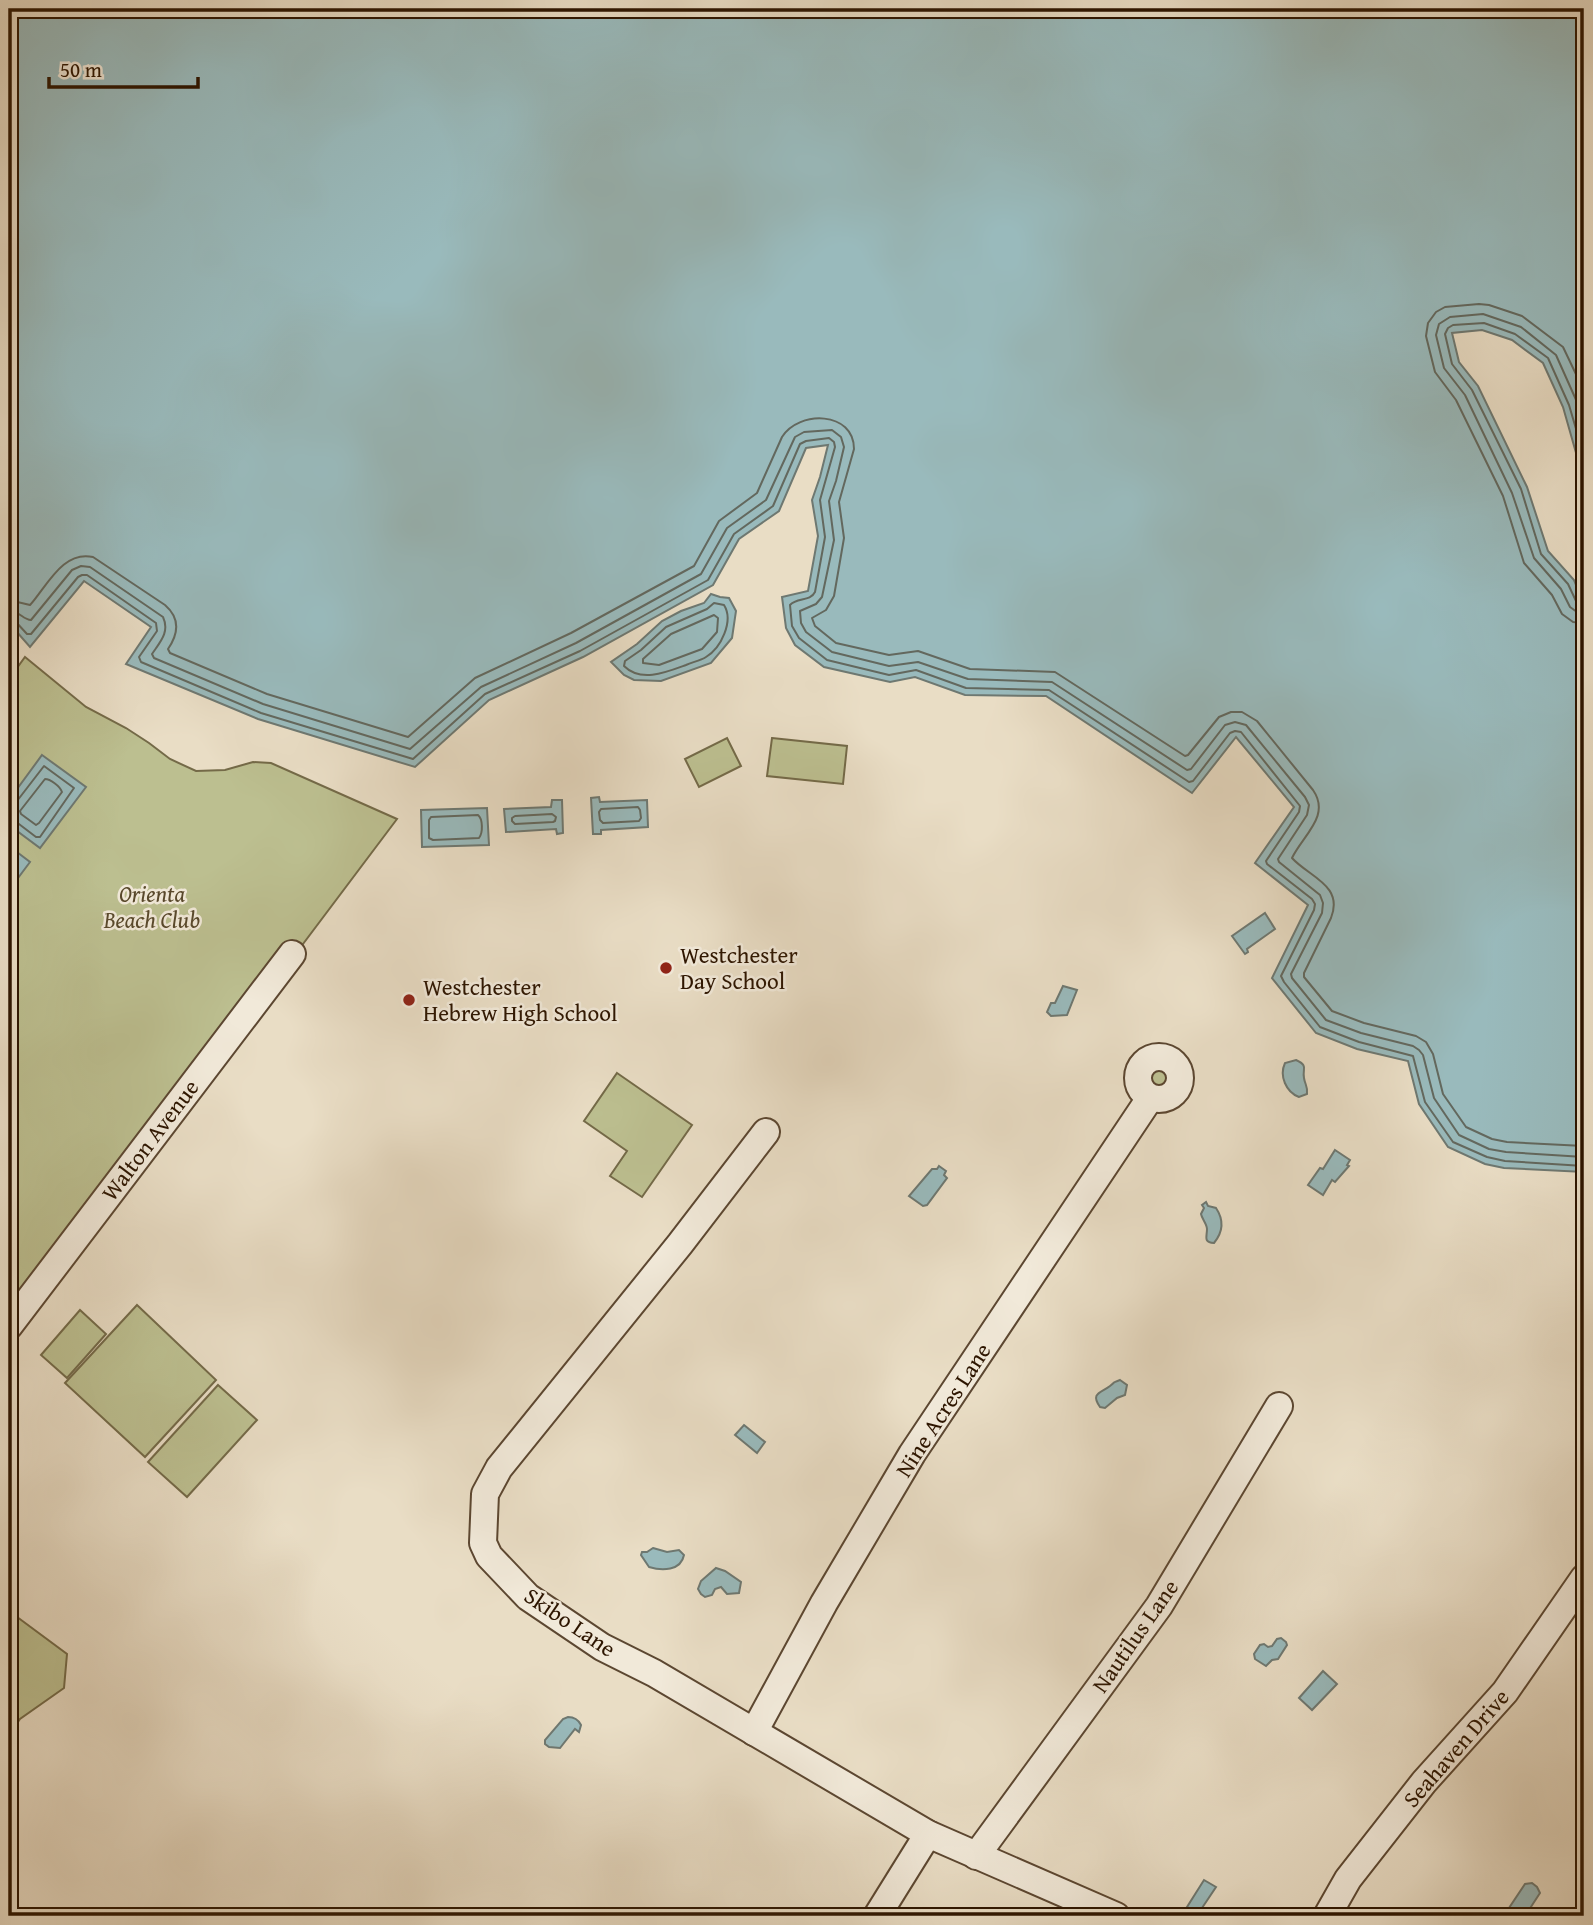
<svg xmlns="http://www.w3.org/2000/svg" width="1593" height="1925" viewBox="0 0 1593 1925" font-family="'Gentium Book Plus',serif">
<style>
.green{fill:#bcbf90;stroke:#746a48;stroke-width:2}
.water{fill:#99babc;stroke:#6e7871;stroke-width:2}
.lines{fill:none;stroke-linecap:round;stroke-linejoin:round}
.shore{stroke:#63685e;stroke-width:2}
.minor-casing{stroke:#5c4731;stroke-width:30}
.minor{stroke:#f1e9d9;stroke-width:26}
.poi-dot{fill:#8f2418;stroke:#f1e9d9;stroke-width:2.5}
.labels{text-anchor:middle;stroke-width:5;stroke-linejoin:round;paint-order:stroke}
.park-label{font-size:23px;font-style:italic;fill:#58482b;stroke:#f1e9d9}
.poi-label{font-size:23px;fill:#2d1500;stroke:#f1e9d9;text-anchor:start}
.street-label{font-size:23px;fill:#2d1500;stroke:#f1e9d9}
</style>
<rect width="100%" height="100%" fill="#e9ddc5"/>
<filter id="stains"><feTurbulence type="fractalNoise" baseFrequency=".00286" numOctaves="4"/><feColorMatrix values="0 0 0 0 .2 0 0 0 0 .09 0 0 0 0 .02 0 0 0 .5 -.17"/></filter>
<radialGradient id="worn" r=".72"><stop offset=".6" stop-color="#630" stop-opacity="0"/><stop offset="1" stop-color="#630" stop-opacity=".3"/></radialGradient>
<!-- green -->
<g class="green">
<path d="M 25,657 L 86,707 L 126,728 L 149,743 L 170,759 L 196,771 L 225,770 L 253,762 L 271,763 L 397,819 L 9,1335 L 9,679 Z"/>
<path d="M 727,738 L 741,766 L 699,787 L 685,759 Z"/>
<path d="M 772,738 L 847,746 L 843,784 L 767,776 Z"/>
<circle cx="1157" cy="1077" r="13"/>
<path d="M 617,1073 L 692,1125 L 642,1197 L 610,1176 L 627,1151 L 584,1121 Z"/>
<path d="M 137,1305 L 216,1380 L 145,1457 L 65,1383 Z"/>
<path d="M 80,1310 L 106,1334 L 67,1378 L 41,1355 Z"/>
<path d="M 218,1385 L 257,1420 L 187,1497 L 148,1462 Z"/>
<path d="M 9,1611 L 67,1654 L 64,1688 L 20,1719 L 9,1735 Z"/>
</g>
<!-- water -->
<g class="water">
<path d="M 9,9 L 1584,9 L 1584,481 L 1563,407 L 1543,363 L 1512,340 L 1482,330 L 1452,333 L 1459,362 L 1478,386 L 1527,487 L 1548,551 L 1574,580 L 1584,604 L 1584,1172 L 1504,1168 L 1485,1164 L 1448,1147 L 1419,1104 L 1408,1061 L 1357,1049 L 1316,1033 L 1272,978 L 1308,905 L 1255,863 L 1294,807 L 1236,737 L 1192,793 L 1046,696 L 965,695 L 915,677 L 890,682 L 824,667 L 795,645 L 786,628 L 782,597 L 808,591 L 818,536 L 812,500 L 820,477 L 828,445 L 806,448 L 779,511 L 739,539 L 713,585 L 583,657 L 489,700 L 415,767 L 258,719 L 126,664 L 151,627 L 84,581 L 30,647 L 9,623 Z"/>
<path d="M 711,594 L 720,597 L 729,598 L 736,611 L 732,638 L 711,663 L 661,681 L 634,680 L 624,675 L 611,662 L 637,644 L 662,621 L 681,611 L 704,603 Z"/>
<path d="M 42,755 L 86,787 L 40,848 L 9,825 L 9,800 Z"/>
<path d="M 599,797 L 600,802 L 647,800 L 648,827 L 601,830 L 601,834 L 593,834 L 591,798 Z"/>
<path d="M 552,800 L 562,800 L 563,833 L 557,834 L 556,829 L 506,832 L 504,809 L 551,807 Z"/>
<path d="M 487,808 L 489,845 L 422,847 L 421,810 Z"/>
<path d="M 9,846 L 30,862 L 9,890 Z"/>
<path d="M 1265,913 L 1275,929 L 1247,949 L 1248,952 L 1245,954 L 1232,936 Z"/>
<path d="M 1063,986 L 1077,990 L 1067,1015 L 1051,1016 L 1047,1012 L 1051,1003 L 1055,1003 Z"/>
<path d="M 1296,1060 C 1309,1066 1302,1068 1304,1078 C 1305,1085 1308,1086 1307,1094 L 1299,1097 C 1286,1092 1279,1076 1285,1063 Z"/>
<path d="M 1335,1150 L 1350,1160 L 1347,1165 L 1349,1166 L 1335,1182 L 1332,1180 L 1323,1195 L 1308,1185 L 1320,1168 L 1323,1169 Z"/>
<path d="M 939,1166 L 946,1171 L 944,1175 L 947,1178 L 927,1205 L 923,1206 L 909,1196 L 932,1169 L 937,1169 Z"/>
<path d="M 1206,1202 L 1208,1206 L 1216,1208 C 1224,1220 1223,1232 1214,1243 C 1203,1242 1207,1237 1207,1229 C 1207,1224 1202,1219 1201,1214 L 1204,1208 L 1202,1205 Z"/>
<path d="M 1120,1380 L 1127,1385 L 1125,1395 L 1117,1398 L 1105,1408 L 1100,1407 C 1090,1393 1101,1393 1110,1386 C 1118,1380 1110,1384 1120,1380 Z"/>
<path d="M 744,1425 L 765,1442 L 757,1453 L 735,1435 Z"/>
<path d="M 653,1548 L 667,1552 L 679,1550 L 684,1555 C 681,1571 662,1571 649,1567 L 641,1555 L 642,1552 L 647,1552 Z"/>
<path d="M 716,1568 L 725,1571 L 741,1582 L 739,1593 L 727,1594 L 721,1587 L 715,1589 L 712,1595 L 705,1597 L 701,1594 L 698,1589 L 701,1581 Z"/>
<path d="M 1281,1638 L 1286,1642 L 1287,1645 L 1278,1659 L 1272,1660 L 1266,1666 L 1255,1659 L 1254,1654 L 1260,1645 L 1264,1644 L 1268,1647 L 1272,1646 L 1277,1639 Z"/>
<path d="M 1323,1671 L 1337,1684 L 1312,1710 L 1299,1698 Z"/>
<path d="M 568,1717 C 574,1717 578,1719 581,1725 L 579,1732 L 575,1729 L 560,1748 L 549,1747 L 545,1744 L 545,1740 L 563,1719 Z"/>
<path d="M 1204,1880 L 1216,1887 L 1198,1914 L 1187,1907 Z"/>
<path d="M 1532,1883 L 1537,1887 L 1540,1893 L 1525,1916 L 1515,1916 L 1509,1908 L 1525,1884 Z"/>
</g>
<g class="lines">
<!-- shore -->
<g class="shore">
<path d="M 1584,391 L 1563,347 L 1522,316 L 1489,305 L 1479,304 L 1445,307 L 1436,312 L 1428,323 L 1426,336 L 1435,372 L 1456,400 L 1503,496 L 1524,563 L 1552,595 L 1562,614 L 1573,622 L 1584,623"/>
<path d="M 1584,425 L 1577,402 L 1556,355 L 1521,327 L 1483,314 L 1450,317 L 1439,324 L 1436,335 L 1444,368 L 1465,395 L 1512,493 L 1534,558 L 1561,589 L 1570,607 L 1577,612 L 1584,613"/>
<path d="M 1584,456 L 1569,405 L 1548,358 L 1515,334 L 1484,323 L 1453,325 L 1448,328 L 1445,334 L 1452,364 L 1472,390 L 1521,489 L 1541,554 L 1568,584 L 1576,601 L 1584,604"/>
<path d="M 9,600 L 30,605 C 47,586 63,550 93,557 L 165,605 C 180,618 179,633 168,649 L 170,653 L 267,694 L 408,737 L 475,678 L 571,633 L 694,566 L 719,521 L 757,493 L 782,437 C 799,410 854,411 854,449 L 839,502 L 844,538 L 834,596 L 826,610 L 812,618 L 815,626 L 836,643 L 889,655 L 918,651 L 970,669 L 1055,672 L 1185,756 L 1188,755 L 1219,717 L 1231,712 L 1242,712 L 1257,721 L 1313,790 C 1331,816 1303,835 1292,858 C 1309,877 1344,885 1331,918 L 1304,973 L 1304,977 L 1332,1011 L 1364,1023 L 1416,1036 L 1426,1042 L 1433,1054 L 1443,1094 L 1466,1127 L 1492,1139 L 1507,1142 L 1584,1146"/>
<path d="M 714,603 L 724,605 C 734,621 721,648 706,657 C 700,661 692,662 686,665 C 667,672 641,683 624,666 L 625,661 L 641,650 L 666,627 L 707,609 Z"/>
<path d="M 9,611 C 20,611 23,620 31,620 L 72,570 L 81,566 L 90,567 L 163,617 C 170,632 160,642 152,654 L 154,658 L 263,704 L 410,749 L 481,687 L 576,643 L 701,574 L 727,528 L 766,500 L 795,437 L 804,432 L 832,430 L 841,437 L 844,447 L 836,481 L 829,501 L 834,540 L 822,597 L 816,604 L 800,611 L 801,623 L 806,632 L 832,652 L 889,666 L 918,662 L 968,679 L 1052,682 L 1187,770 L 1191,769 L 1225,725 L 1235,722 L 1246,725 L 1305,797 L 1309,805 L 1307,815 L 1278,859 L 1279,862 L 1320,895 L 1323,903 L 1322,913 L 1291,974 L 1292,978 L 1326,1020 L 1361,1033 L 1413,1046 L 1419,1050 L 1423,1055 L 1434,1098 L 1459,1135 L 1489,1149 L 1506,1152 L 1584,1157"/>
<path d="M 714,615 L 718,618 L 717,632 L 702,649 L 659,665 L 643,663 L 643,659 L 671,634 Z"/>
<path d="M 9,619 L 15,621 L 27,634 L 31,634 L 78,577 L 82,575 L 87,575 L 156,623 L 157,631 L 139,657 L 141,662 L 261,713 L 413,759 L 485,694 L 580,651 L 708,580 L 734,534 L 773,506 L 800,444 L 806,441 L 829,438 L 834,442 L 835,447 L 820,500 L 825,537 L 815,592 C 810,602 797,597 790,605 L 792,626 L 799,638 L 827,660 L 889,675 L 916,670 L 966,688 L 1049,690 L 1189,782 L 1193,781 L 1230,733 L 1235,731 L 1241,732 L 1300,806 L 1299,812 L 1266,861 L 1267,864 L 1312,899 L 1315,904 L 1314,910 L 1281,976 L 1284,982 L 1320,1027 L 1359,1042 L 1413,1056 L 1425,1102 L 1453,1142 L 1487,1157 L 1505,1161 L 1584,1166"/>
<path d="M 45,779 C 50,779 60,786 62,792 L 39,823 L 36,825 L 21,814 L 20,811 Z"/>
<path d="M 9,803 L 17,801 L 44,766 L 74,788 L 40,837 L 36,837 L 15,821 L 9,820"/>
<path d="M 638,807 L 640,810 L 641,818 L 639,821 L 603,823 L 600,820 L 599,812 L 601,809 Z"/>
<path d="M 552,814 L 556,817 L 555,821 L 553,822 L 515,824 L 512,821 L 512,818 L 515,816 Z"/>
<path d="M 478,815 C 483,819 483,833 479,838 L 433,840 L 429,838 L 429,820 L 431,817 Z"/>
</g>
<!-- minor casing -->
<g class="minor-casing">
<g id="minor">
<circle cx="1159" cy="1078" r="21"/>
<path d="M 766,1132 L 680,1244 L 499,1468 L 485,1494 L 483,1543 L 489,1556 L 528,1597 L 602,1647 L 654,1673 L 928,1834 L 1116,1916"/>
<path d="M 9,1326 L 292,954"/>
<path d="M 754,1732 L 824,1603 L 912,1454 L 1150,1098"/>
<path d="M 976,1856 L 1159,1606 L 1279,1406"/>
<path d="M 877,1916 L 928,1834"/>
<path d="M 1327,1916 L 1348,1879 L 1424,1782 L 1505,1692 L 1584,1578"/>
</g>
</g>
<!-- minor -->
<use href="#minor" class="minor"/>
</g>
<!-- markers -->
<g class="poi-dot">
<circle cx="666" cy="968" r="7"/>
<circle cx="409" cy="1000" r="7"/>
</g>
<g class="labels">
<!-- park labels -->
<g class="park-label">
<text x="152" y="902">Orienta<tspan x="152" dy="26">Beach Club</tspan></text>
</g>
<!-- poi labels -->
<g class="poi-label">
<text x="680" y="963">Westchester<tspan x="680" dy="26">Day School</tspan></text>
<text x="423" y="995">Westchester<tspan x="423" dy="26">Hebrew High School</tspan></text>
</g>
<!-- street labels -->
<g class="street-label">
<text transform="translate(150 1140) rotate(-53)" y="8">Walton Avenue</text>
<text transform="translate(943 1410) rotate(-57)" y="8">Nine Acres Lane</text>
<text transform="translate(570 1622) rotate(34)" y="8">Skibo Lane</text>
<text transform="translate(1135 1636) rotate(-55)" y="8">Nautilus Lane</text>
<text transform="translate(1456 1748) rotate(-49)" y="8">Seahaven Drive</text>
</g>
</g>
<!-- margin -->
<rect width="1593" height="1925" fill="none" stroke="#e9ddc5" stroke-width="35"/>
<rect x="10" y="10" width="1572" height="1904" fill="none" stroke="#2d1500" stroke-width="3.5"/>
<rect x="18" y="18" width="1558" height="1890" fill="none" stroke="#2d1500" stroke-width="2"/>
<!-- scale -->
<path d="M49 77v10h149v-10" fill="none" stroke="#2d1500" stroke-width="3.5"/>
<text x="60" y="77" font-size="21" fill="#2d1500" stroke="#f1e9d9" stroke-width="5" paint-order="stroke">50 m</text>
<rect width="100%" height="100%" filter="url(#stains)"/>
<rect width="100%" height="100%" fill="url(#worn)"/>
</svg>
